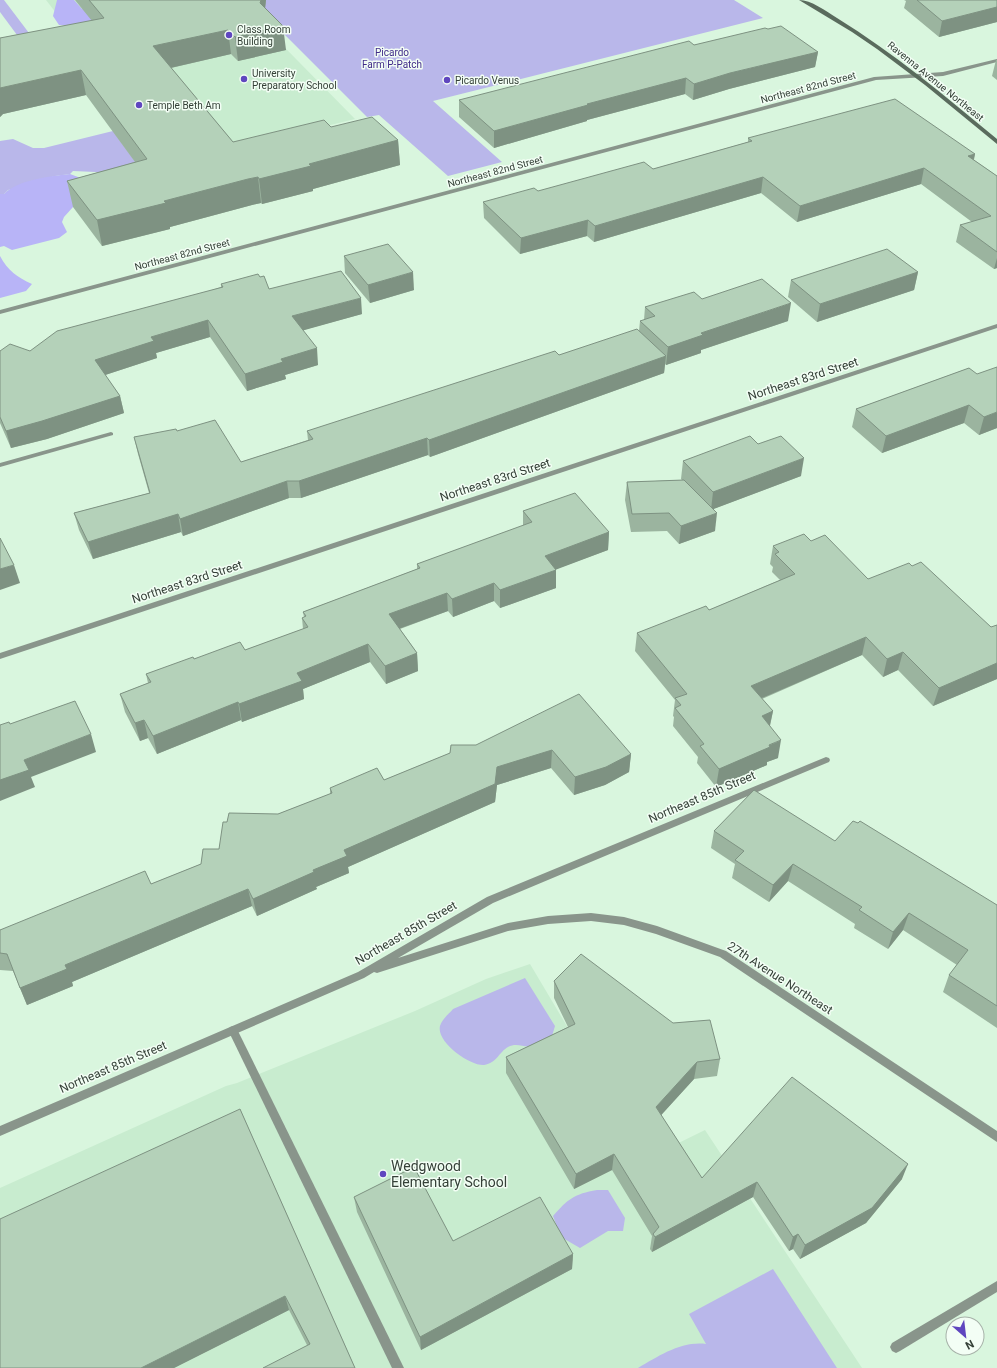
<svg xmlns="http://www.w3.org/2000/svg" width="997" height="1368" viewBox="0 0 997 1368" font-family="Roboto,sans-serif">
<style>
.built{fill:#c8eccf}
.green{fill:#b9b7ea}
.forest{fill:#b8b4f7}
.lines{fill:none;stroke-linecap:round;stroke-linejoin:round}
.service{fill:#89958b;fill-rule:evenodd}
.minor{fill:#89958b;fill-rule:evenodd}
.secondary{fill:#5a6b5d;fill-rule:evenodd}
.wall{fill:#9bb49f}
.shaded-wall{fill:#7e9282}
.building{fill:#b4d1b9;stroke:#7e9282}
.poi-dot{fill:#5f46bf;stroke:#f3fef5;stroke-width:1.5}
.labels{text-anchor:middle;stroke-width:3;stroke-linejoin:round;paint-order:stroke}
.far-poi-label{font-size:10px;fill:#344037;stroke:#f3fef5;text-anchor:start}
.far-park-label{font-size:10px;fill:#402b89;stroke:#f3fef5}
.far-street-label{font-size:10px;fill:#344037;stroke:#f3fef5}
.street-label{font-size:12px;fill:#344037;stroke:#f3fef5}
.near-poi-label{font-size:14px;fill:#344037;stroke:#f3fef5;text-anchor:start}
</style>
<rect width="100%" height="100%" fill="#d9f6de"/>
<!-- built -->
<g class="built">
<path d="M 46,0 L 238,0 L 355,119 L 232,149 L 77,40 Z"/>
<path d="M 530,964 L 646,1159 L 705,1130 L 862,1368 L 0,1368 L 0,1188 L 226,1086 L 237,1083 L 415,1011 L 486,979 Z"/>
</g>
<!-- green -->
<g class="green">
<path d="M 0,0 L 4,0 L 32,37 L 20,39 L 0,12 Z"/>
<path d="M 250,0 L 734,0 L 763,18 L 433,101 L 502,162 L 448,176 L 379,115 L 367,117 Z"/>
<path d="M 113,131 L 139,167 L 118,173 L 73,171 L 70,174 L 55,176 L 8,190 L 4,194 L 0,194 L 0,141 L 13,139 L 33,148 L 44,148 Z"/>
<path d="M 525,978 L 555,1026 L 552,1036 C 546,1039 539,1044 532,1046 C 524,1048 517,1042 508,1047 C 499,1052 497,1063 484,1065 C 470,1066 436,1042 440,1026 C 442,1019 449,1014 453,1009 Z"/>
<path d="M 597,1190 L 608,1190 L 625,1218 L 623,1231 L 608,1231 L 580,1248 L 561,1237 L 553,1216 C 568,1199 574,1194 597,1190 Z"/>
<path d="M 773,1269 L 837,1368 L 638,1368 C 659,1356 681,1341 706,1344 L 689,1314 Z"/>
</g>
<!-- forest -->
<g class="forest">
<path d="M 57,0 L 74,0 L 82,9 L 146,0 L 84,27 L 59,25 L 53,16 Z"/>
<path d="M 70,174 L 86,180 L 73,207 L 64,217 L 62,222 L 67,232 L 59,238 L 12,250 L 4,246 L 0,247 L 0,194 L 4,194 C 17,180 51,176 70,174 Z"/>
<path d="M 0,256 C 8,271 17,277 32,284 L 26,291 L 0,298 Z"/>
</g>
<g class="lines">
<!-- service -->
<g class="service">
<path d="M 111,432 L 113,433 L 113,435 L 0,467 L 0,463 Z"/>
<path d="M 233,1026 L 236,1027 L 404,1368 L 392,1368 L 228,1030 L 230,1027 Z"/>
</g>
<!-- minor -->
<g class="minor">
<path d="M 997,59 L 997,62 L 943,76 L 876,80 L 0,314 L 0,310 L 874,77 L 943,72 Z"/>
<path d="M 997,324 L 997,328 L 0,659 L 0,653 Z"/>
<path d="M 826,757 L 829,758 L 830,760 L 829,762 L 493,903 L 398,958 L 508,923 L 548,916 L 591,913 L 624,917 L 657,926 L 726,951 L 997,1131 L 997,1142 L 720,957 L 656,934 L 624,925 L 591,921 L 548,924 L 508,931 L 377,973 L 374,972 L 364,978 L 0,1136 L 0,1126 L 358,972 L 487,897 Z"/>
<path d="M 997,1281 L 997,1292 L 900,1351 L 896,1353 L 892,1351 L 890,1347 L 892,1343 Z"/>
</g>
<!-- secondary -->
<path class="secondary" d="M 799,0 C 811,0 826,11 837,18 C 894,53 945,96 997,139 L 997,144 L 925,85 L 877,49 L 852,32 Z"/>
</g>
<!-- wall -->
<g class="wall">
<path d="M 75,0 L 266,0 L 265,8 L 286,50 L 238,61 L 231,54 L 171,68 L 233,142 L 331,127 L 398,140 L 400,165 L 313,189 L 313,191 L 262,204 L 261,203 L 252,205 L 170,227 L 170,229 L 102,246 L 73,207 L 67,181 L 135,162 L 86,95 L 3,114 L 0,117 L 0,38 L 92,21 Z"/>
<path d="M 904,0 L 997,0 L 997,22 L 939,37 L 904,8 L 906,1 Z"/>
<path d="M 768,29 L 818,52 L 815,67 L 729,89 L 693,100 L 685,94 L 587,120 L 587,121 L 494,148 L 459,117 L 459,100 L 694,45 Z"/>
<path d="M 996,60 L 997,60 L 997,80 L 992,76 Z"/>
<path d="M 748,138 L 975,154 L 974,160 L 997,176 L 997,268 L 994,269 L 956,242 L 960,225 L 972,222 L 921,184 L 797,222 L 761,193 L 594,242 L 587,236 L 520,254 L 484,218 L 483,202 L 653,169 L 748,142 Z"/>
<path d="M 344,256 L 414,290 L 370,303 L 345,273 Z"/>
<path d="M 918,272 L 914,290 L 817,322 L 788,297 L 791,280 Z"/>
<path d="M 221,284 L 269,289 L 362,314 L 303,330 L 318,365 L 285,375 L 286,379 L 247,391 L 210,337 L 156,353 L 157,358 L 105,375 L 120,396 L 124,413 L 47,439 L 11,448 L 0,423 L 0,351 L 30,351 L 221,287 Z"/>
<path d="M 702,299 L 788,321 L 701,350 L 701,353 L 666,365 L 665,364 L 664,373 L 430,457 L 428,455 L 301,498 L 289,498 L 183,536 L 181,532 L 93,559 L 79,530 L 74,513 L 149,493 L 138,454 L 134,437 L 177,431 L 241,462 L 308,440 L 307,431 L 559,355 L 639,331 L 640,321 L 644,320 L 645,307 Z"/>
<path d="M 969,368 L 997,428 L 979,435 L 964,423 L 882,453 L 852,427 L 856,409 Z"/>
<path d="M 758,444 L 801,476 L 713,509 L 715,531 L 679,544 L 667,531 L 631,532 L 625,500 L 627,482 L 682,480 L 681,479 L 683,461 Z"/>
<path d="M 523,511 L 609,532 L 608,550 L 556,569 L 556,588 L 500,608 L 494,601 L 453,617 L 448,611 L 400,629 L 417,653 L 418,671 L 386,684 L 370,662 L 303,689 L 304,699 L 242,722 L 241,720 L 157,754 L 148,738 L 140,741 L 125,712 L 120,694 L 148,683 L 146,674 L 194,659 L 245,650 L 303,629 L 302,618 L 304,617 L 303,612 L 417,569 L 417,564 L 523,526 Z"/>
<path d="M 811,541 L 868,579 L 912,566 L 991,627 L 997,625 L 997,679 L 933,706 L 898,670 L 883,677 L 862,655 L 762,699 L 773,711 L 770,726 L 778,758 L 767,762 L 767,765 L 716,787 L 697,763 L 698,757 L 673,726 L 674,717 L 673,716 L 675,700 L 635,651 L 637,633 L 709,610 L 780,580 L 772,572 L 773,567 L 770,564 L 773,546 Z"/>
<path d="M 451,745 L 631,754 L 629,772 L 605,785 L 574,795 L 551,768 L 497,785 L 495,802 L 348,867 L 349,873 L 316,887 L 317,889 L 257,916 L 252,906 L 72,982 L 73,986 L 27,1005 L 13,971 L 0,970 L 0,930 L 151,884 L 201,864 L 219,849 L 227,822 L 278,814 L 330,794 L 330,788 L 384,780 L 450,753 Z"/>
<path d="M 714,831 L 835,841 L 997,905 L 997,1028 L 943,992 L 949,975 L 957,965 L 903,930 L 888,949 L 854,928 L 855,924 L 788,881 L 769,902 L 732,878 L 735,864 L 711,848 Z"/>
<path d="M 554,981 L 720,1059 L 717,1076 L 694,1079 L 661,1115 L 702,1178 L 902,1179 L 866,1223 L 800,1259 L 793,1249 L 789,1251 L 753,1197 L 652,1252 L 650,1249 L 652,1236 L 612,1170 L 574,1189 L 506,1073 L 506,1057 L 568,1027 L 554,998 Z"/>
<path d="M 240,1109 L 355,1368 L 307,1345 L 289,1310 L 174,1368 L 0,1368 Z"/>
<path d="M 354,1197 L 453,1241 L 573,1254 L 572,1269 L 421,1350 L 357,1212 Z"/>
</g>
<!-- shaded-wall -->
<g class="shaded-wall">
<path d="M 261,0 L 266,0 L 263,27 L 260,3 Z"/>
<path d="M 997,7 L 997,22 L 939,37 L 942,21 Z"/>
<path d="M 283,26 L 286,50 L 238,61 L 235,37 Z"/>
<path d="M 228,30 L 231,54 L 157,71 L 153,46 Z"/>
<path d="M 818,52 L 815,67 L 729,89 L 693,100 L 694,84 L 730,73 Z"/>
<path d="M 81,70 L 86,95 L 3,114 L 0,117 L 0,88 Z"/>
<path d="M 686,78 L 685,94 L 587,120 L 587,121 L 494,148 L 494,131 L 587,104 Z"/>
<path d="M 398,140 L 400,165 L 313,189 L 313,191 L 262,204 L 259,179 L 309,164 Z"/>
<path d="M 975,154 L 971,170 L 968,156 Z"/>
<path d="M 924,168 L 921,184 L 797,222 L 800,206 Z"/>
<path d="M 258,177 L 261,203 L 252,205 L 170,227 L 170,229 L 102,246 L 97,220 L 164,201 L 248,179 Z"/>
<path d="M 763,177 L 761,193 L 594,242 L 595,226 Z"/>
<path d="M 588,220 L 587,236 L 520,254 L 521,238 Z"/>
<path d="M 997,258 L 997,268 L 994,269 Z"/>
<path d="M 413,272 L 414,290 L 370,303 L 368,285 Z"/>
<path d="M 918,272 L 914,290 L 817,322 L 820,304 Z"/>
<path d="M 361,298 L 362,314 L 294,333 L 292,316 Z"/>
<path d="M 791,303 L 788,321 L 701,350 L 701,353 L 666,365 L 668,347 L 701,333 Z"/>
<path d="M 208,320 L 210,337 L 156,353 L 157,358 L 99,377 L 95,360 L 151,337 Z"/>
<path d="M 317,348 L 318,365 L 285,375 L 286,379 L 247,391 L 245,374 L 281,359 Z"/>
<path d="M 666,356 L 664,373 L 430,457 L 429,440 Z"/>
<path d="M 120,396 L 124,413 L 47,439 L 11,448 L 6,431 Z"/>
<path d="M 969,405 L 964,423 L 882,453 L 886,436 Z"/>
<path d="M 997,412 L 997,428 L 979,435 L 984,417 Z"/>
<path d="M 427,438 L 428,455 L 301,498 L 299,481 Z"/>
<path d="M 804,458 L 801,476 L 711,510 L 713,492 Z"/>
<path d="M 287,481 L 289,498 L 183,536 L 180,519 Z"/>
<path d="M 717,513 L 715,531 L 679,544 L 681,526 Z"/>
<path d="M 178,514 L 181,532 L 93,559 L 88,542 Z"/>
<path d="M 609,532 L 608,550 L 547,573 L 556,570 L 556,588 L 500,608 L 500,590 L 545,556 Z"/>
<path d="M 14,565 L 20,583 L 0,590 L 0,569 Z"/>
<path d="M 494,583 L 494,601 L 453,617 L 452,599 Z"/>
<path d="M 447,593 L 448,611 L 390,632 L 389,614 Z"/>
<path d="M 866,637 L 862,655 L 748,704 L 751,686 Z"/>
<path d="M 368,644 L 370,662 L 303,689 L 304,699 L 242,722 L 239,704 L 297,673 Z"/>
<path d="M 903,652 L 898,670 L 883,677 L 887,659 Z"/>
<path d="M 417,653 L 418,671 L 386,684 L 385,666 Z"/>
<path d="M 997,663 L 997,679 L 933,706 L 939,688 Z"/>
<path d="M 238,702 L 241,720 L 157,754 L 153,736 Z"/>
<path d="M 773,711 L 769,729 L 762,716 Z"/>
<path d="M 144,720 L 148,738 L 140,741 L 135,723 Z"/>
<path d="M 91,734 L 96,752 L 31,777 L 35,787 L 0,801 L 0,780 L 24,760 Z"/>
<path d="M 781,740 L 778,758 L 767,762 L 767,765 L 716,787 L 719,769 Z"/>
<path d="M 552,750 L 551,768 L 497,785 L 495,802 L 348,867 L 349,873 L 316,887 L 317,889 L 257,916 L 253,899 L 313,870 L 344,850 L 497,767 Z"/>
<path d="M 631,754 L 629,772 L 605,785 L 574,795 L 575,777 Z"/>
<path d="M 793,864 L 788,881 L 769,902 L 773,885 Z"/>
<path d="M 248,889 L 252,906 L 72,982 L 73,986 L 27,1005 L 20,988 L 65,965 Z"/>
<path d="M 909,913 L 903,930 L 888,949 L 893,932 Z"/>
<path d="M 697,1062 L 694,1079 L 654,1123 L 656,1107 Z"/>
<path d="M 614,1154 L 612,1170 L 574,1189 L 576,1174 Z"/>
<path d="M 908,1164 L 902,1179 L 866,1223 L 800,1259 L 805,1245 Z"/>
<path d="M 757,1182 L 753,1197 L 652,1252 L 655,1237 Z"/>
<path d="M 798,1234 L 793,1249 L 789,1251 L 793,1237 Z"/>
<path d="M 573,1254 L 572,1269 L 421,1350 L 420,1337 Z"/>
<path d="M 285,1296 L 289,1310 L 174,1368 L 141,1368 Z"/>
</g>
<!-- building -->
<g class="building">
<path d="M 89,0 L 261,0 L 260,3 L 283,26 L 235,37 L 228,30 L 153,46 L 233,142 L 324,120 L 331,127 L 372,117 L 398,140 L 309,164 L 311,166 L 259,179 L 258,177 L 248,179 L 164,201 L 166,203 L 97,220 L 67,181 L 147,159 L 81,70 L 0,88 L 0,38 L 104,18 Z"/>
<path d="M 917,0 L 997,0 L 997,7 L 942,21 Z"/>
<path d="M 781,26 L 818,52 L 730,73 L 694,84 L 686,78 L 587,104 L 588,105 L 494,131 L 459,100 L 689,41 L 694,45 L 765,28 L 768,29 Z"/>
<path d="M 895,99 L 975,154 L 968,156 L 997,176 L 997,252 L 960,225 L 991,216 L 924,168 L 800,206 L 763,177 L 595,226 L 588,220 L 521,238 L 483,202 L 534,188 L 538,191 L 644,162 L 653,169 L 752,141 L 748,138 Z"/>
<path d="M 388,244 L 413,272 L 368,285 L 344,256 Z"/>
<path d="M 887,249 L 918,272 L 820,304 L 791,280 Z"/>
<path d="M 341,271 L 361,298 L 292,316 L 317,348 L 281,359 L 283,362 L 245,374 L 208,320 L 151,337 L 154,341 L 95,360 L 120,396 L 42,421 L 6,431 L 0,417 L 0,351 L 10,344 L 30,351 L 57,331 L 223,287 L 221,284 L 258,274 L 260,277 L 264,276 L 269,289 Z"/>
<path d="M 762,279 L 791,303 L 701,333 L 703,335 L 668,347 L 640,321 L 655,316 L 645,307 L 694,292 L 702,299 Z"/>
<path d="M 637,329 L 666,356 L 429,440 L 427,438 L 299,481 L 287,481 L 180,519 L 178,514 L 88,542 L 74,513 L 150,493 L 134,437 L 176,429 L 177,431 L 215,420 L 241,462 L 313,439 L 307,431 L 555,351 L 559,355 Z"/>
<path d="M 997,367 L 997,412 L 984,417 L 969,405 L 886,436 L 856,409 L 969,368 L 977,374 Z"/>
<path d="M 750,436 L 758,444 L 781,436 L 804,458 L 713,492 L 683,461 Z"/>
<path d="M 684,480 L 717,513 L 681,526 L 669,513 L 632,514 L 627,482 Z"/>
<path d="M 575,493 L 609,532 L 545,556 L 556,570 L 500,590 L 494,583 L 452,599 L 447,593 L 389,614 L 417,653 L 385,666 L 368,644 L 297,673 L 302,681 L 239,704 L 238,702 L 153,736 L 144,720 L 135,723 L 120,694 L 151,682 L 146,674 L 193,657 L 194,659 L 240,642 L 245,650 L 308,627 L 302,618 L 306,616 L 303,612 L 420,568 L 417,564 L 532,522 L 523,511 Z"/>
<path d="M 804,534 L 811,541 L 825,535 L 868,579 L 909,563 L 912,566 L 921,562 L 991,627 L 997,625 L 997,663 L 939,688 L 903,652 L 887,659 L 866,637 L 751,686 L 773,711 L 762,716 L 781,740 L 769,745 L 770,747 L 719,769 L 700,746 L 704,744 L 675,708 L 681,705 L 675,698 L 687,694 L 637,633 L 706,606 L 709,610 L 795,574 L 775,554 L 779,552 L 773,546 Z"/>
<path d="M 0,538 L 14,565 L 0,569 Z"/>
<path d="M 579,694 L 631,754 L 606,767 L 575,777 L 552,750 L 497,767 L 495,784 L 344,850 L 347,856 L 313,870 L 314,872 L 253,899 L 248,889 L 65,965 L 67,969 L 20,988 L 7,954 L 0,953 L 0,930 L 145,871 L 151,884 L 201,864 L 203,849 L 219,849 L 223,822 L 227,822 L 229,813 L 278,814 L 332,793 L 330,788 L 377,768 L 384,780 L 450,753 L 451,745 L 476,745 Z"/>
<path d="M 75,701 L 91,734 L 24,760 L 29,770 L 0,780 L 0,725 L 9,722 L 10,724 Z"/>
<path d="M 754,790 L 835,841 L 853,821 L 858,823 L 860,821 L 997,905 L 997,1006 L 949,975 L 968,950 L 909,913 L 893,932 L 859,910 L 862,907 L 793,864 L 773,885 L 735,860 L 744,851 L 714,831 Z"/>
<path d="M 581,954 L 673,1023 L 710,1020 L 720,1059 L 697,1062 L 656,1107 L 702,1178 L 792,1077 L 908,1164 L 872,1208 L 805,1245 L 798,1234 L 793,1237 L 757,1182 L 655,1237 L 653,1234 L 659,1227 L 614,1154 L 576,1174 L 506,1057 L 575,1024 L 554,981 Z"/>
<path d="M 240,1109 L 355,1368 L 263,1368 L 310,1344 L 285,1296 L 141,1368 L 0,1368 L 0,1219 Z"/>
<path d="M 414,1167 L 453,1241 L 540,1197 L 573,1254 L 420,1337 L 354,1197 Z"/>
</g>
<!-- markers -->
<g class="poi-dot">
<circle cx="229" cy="35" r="4"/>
<circle cx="244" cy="79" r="4"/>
<circle cx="447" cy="80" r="4"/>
<circle cx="139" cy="105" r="4"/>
<circle cx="383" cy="1174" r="4"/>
</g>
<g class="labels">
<!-- far-poi labels -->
<g class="far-poi-label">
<text x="237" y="33">Class Room<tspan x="237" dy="12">Building</tspan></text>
<text x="252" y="77">University<tspan x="252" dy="12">Preparatory School</tspan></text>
<text x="455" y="84">Picardo Venus</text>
<text x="147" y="109">Temple Beth Am</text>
</g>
<!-- far-park labels -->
<g class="far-park-label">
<text x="392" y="56">Picardo<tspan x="392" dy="12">Farm P-Patch</tspan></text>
</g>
<!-- far-street labels -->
<g class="far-street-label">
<text transform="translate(936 81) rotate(39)" y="4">Ravenna Avenue Northeast</text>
<text transform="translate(808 87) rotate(-15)" y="4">Northeast 82nd Street</text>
<text transform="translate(495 171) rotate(-15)" y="4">Northeast 82nd Street</text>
<text transform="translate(182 254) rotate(-15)" y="4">Northeast 82nd Street</text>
</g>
<!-- street labels -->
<g class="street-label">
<text transform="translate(803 379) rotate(-18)" y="4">Northeast 83rd Street</text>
<text transform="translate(495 480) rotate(-18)" y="4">Northeast 83rd Street</text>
<text transform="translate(187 582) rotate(-18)" y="4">Northeast 83rd Street</text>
<text transform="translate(702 797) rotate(-23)" y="4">Northeast 85th Street</text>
<text transform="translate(406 933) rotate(-30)" y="4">Northeast 85th Street</text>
<text transform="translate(780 978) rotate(33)" y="4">27th Avenue Northeast</text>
<text transform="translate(113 1067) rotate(-23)" y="4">Northeast 85th Street</text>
</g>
<!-- near-poi labels -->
<g class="near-poi-label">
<text x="391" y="1171">Wedgwood<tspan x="391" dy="16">Elementary School</tspan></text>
</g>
</g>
<!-- north arrow -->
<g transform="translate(965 1336) rotate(152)"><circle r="19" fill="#f3fef5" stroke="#a7b2a9"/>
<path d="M0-3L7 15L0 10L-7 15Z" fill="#5f46bf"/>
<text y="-6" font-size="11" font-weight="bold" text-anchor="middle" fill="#344037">N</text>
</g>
</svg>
